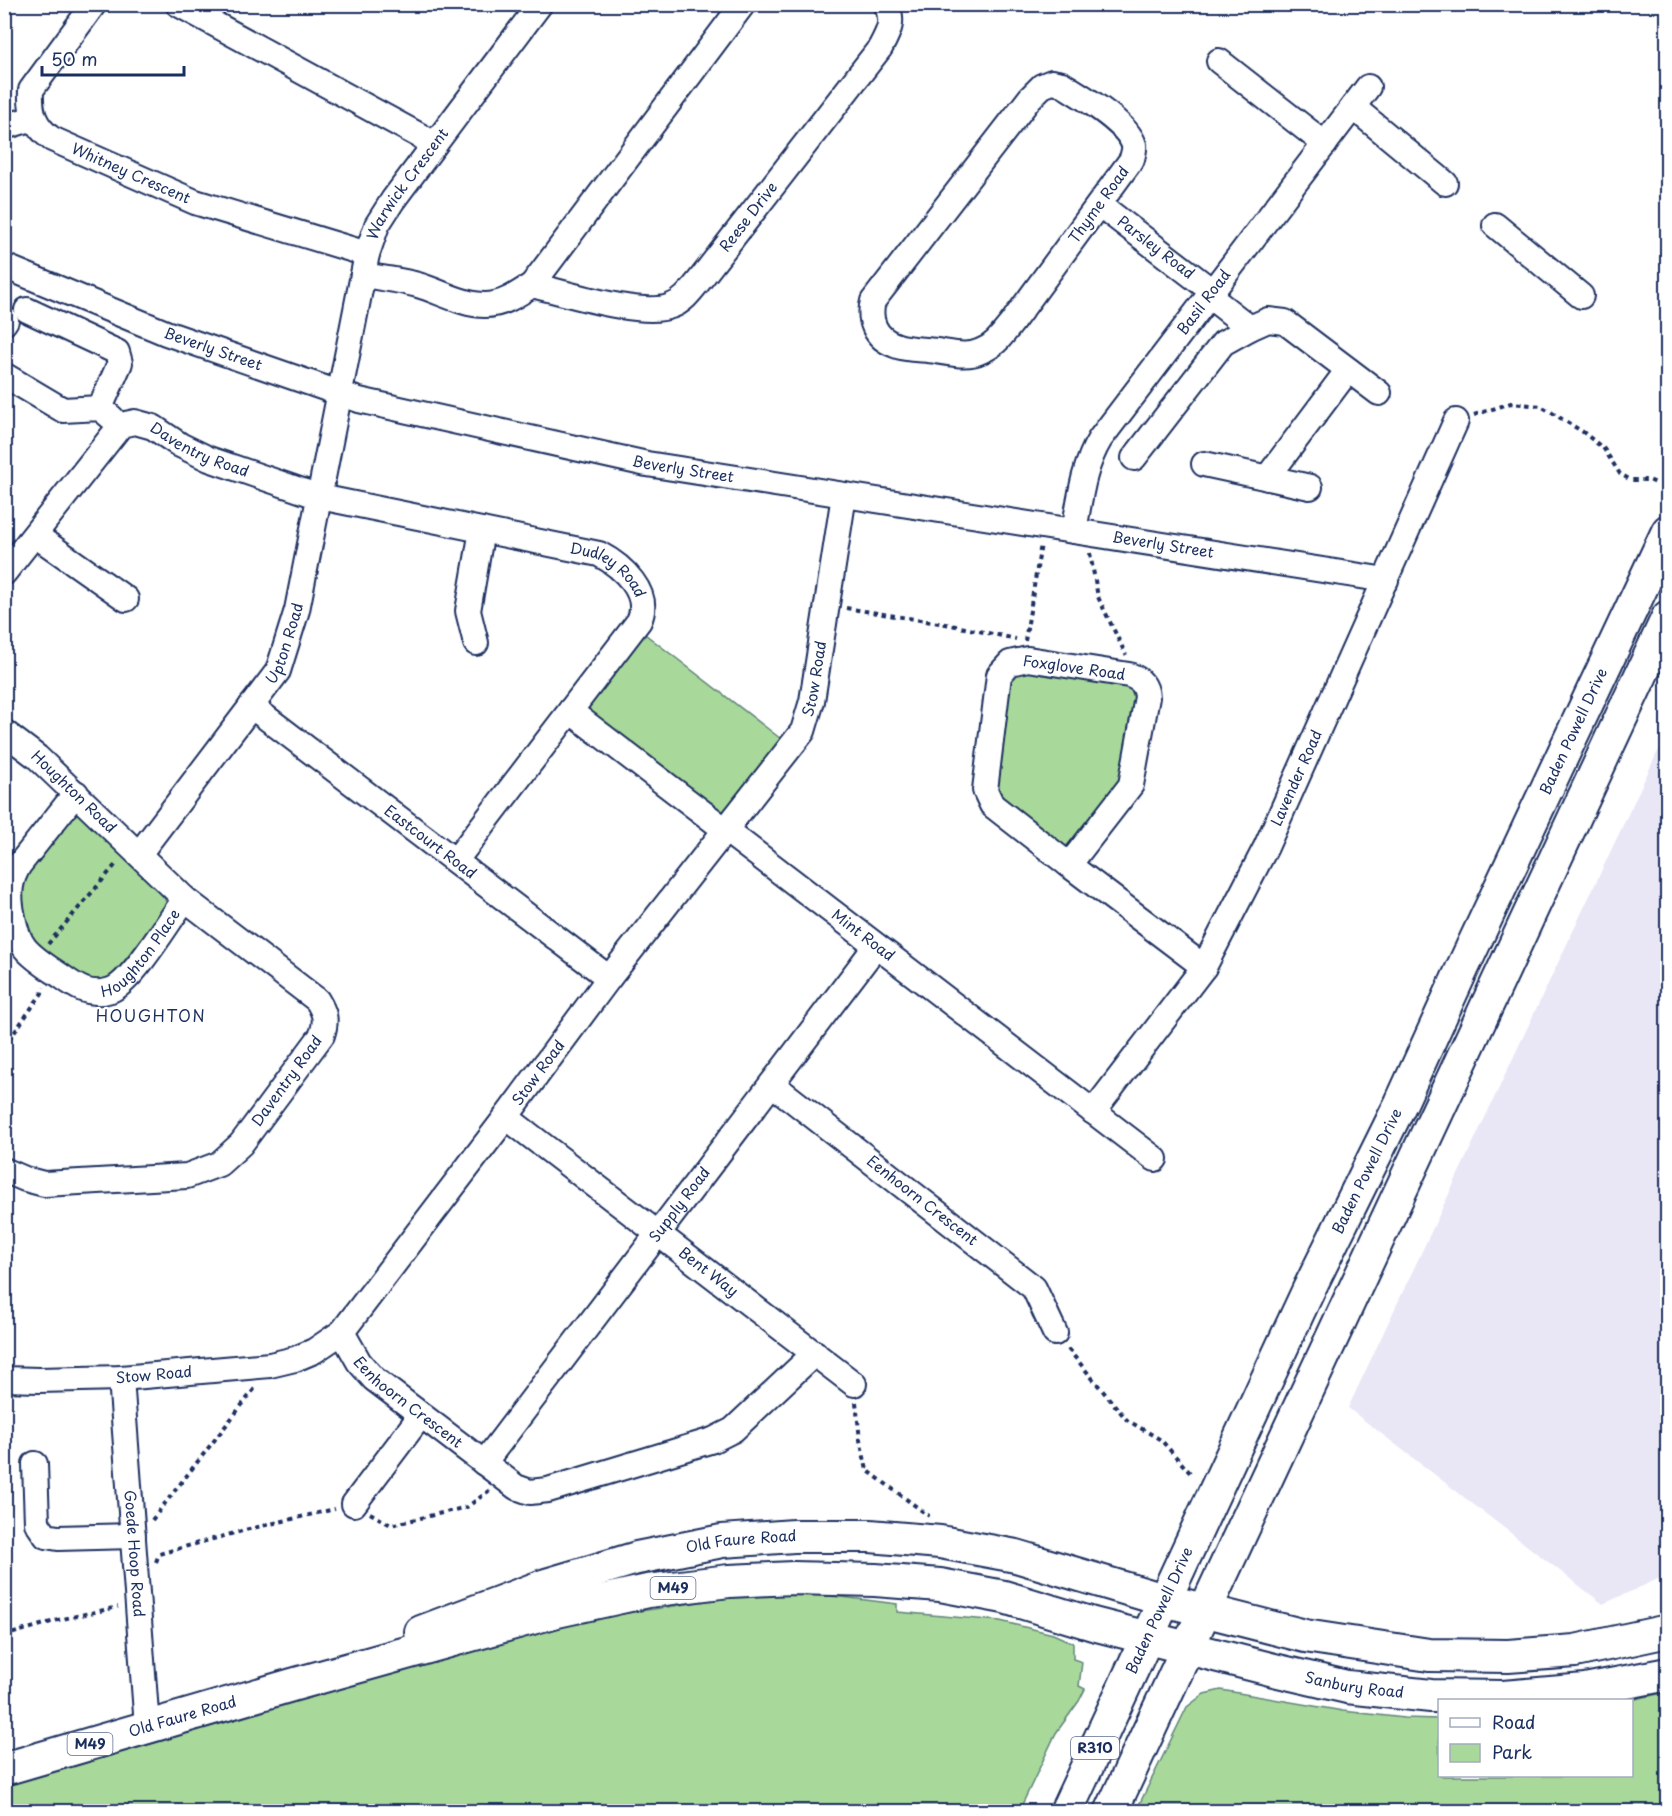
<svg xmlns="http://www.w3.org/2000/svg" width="1672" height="1816" viewBox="0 0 1672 1816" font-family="'Playpen Sans',sans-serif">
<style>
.built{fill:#e9e7f6}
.green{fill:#a8d99a;stroke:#62847c;stroke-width:1.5}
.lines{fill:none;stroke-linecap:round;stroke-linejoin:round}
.minor-casing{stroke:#1b2f5e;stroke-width:28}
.major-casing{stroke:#1b2f5e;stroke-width:36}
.path{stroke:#1b2f5e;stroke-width:4;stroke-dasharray:4.5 4.5;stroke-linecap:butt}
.minor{stroke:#fff;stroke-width:24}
.major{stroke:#fff;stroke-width:32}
.labels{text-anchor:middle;stroke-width:4.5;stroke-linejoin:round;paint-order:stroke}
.shield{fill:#fff;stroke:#5f6d8e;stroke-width:1.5}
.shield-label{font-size:14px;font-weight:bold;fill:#1b2f5e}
.street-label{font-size:15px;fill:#1b2f5e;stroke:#fff}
.neighbourhood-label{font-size:16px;letter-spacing:1.5px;fill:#1b2f5e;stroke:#fff}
</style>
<rect width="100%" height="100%" fill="#fff"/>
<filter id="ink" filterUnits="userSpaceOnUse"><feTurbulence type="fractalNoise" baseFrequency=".0167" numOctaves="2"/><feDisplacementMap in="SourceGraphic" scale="12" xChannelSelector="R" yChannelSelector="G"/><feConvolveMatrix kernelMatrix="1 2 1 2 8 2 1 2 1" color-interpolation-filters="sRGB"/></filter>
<g filter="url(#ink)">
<!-- built -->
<path class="built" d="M 1667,742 L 1667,1575 L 1603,1604 L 1348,1408 L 1657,753 Z"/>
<!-- green -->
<g class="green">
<path d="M 641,631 L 785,742 L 725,813 L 720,812 L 590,715 L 588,704 Z"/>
<path d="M 1013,669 L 1128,684 L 1137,693 L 1126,774 L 1068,848 L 1062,848 L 1002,803 L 992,779 L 1008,679 Z"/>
<path d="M 76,812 L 81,812 L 161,891 L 167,904 L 120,976 L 93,985 L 30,944 L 17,888 L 18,881 Z"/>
<path d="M 787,1593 L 842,1597 L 897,1604 L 897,1612 L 1000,1621 L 1053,1634 L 1073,1643 L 1073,1659 L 1082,1662 L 1079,1686 L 1085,1689 L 1079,1701 L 1056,1733 L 1019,1811 L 5,1812 L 5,1786 L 505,1640 L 594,1618 L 734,1597 Z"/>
<path d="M 1221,1690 L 1343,1711 L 1404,1718 L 1439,1719 L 1440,1776 L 1632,1776 L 1631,1700 L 1667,1692 L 1667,1811 L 1136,1811 L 1187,1707 L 1204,1694 Z"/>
</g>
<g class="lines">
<!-- minor casing -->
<g class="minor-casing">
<g id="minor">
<path id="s1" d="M 94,4 L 31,90 C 30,112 34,126 52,139 L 195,202 L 367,254"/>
<path d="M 178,4 L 435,144"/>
<path d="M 1219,61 L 1325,144"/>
<path d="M 1052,82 L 1062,84 C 1081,96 1127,122 1134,145 C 1135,149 1133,154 1132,159 L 1011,324 C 1002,335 995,346 981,351 C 967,358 951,353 936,351 C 923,349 906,350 895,345 C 875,338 868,320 873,301 L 1030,98 L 1042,86 Z"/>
<path d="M 1353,107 L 1445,183"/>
<path d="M 4,127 L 34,118"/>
<path id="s2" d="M 1100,205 L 1212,291"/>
<path d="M 1495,225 L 1581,296"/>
<path id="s3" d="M 4,266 L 166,333 L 359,400 L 647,464 L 1386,580"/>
<path d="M 363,275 C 381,278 400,280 418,285 C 439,291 463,305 485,305 C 503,305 518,294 532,285 L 743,4"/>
<path id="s4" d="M 532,285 C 563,292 643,318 671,306 C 683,302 691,291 699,281 L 880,48 C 888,33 895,22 886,4"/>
<path d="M 1209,296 L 1250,328 L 1268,320 L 1285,322 L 1379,393"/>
<path d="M 27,310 L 117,352 L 120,363 L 100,408"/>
<path d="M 4,323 L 6,320"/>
<path d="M 4,375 L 63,410 L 100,408 L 112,418"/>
<path d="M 1134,458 L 1223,343 L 1250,328"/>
<path d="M 1204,464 L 1310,487"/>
<path d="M 1267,478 L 1348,370"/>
<path id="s5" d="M 1074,531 C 1080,499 1083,467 1100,439 L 1368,87"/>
<path d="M 35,535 L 126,599"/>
<path id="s6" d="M 4,573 L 121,425 L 135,422 L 153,427 L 180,445 L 209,459 L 320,497 L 599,554 C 622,566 652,593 639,621 L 456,860"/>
<path d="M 476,643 L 468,611 L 482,530"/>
<path d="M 1028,659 L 1129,675 C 1141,679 1146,685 1147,697 L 1131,785 L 1069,865 L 992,805 L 985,790 L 999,675 L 1010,663 Z"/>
<path id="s7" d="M 251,706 L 609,978"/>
<path id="s8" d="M 570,711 L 1155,1159"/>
<path id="s9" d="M 4,732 L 37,757 L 185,899 L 317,1000 C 325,1013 327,1020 322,1035 L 241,1144 L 219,1164 L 187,1176 L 44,1184 L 25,1179 L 4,1170"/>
<path id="s10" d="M 76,793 L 19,865 C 15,872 12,878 11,886 C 8,901 15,936 25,948 C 34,959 49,968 61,976 C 76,987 90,997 111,990 C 133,982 169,920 185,899"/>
<path id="s11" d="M 139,854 L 278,671 L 297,610 L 367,254 L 377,225 L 393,200 L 540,4"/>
<path d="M 1069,865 L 1204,967"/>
<path id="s12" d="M 772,1084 L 1034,1288 L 1055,1333"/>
<path id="s13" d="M 1093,1112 L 1204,967 L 1266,847 L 1456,421"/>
<path id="s14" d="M 506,1117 L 854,1384"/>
<path id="s15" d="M 342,1332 L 359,1362 L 374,1379 L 516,1487 L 530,1492 L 548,1490 L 713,1440 L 733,1430 L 815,1353"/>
<path id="s16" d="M 121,1378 L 147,1727"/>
<path id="s17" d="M 4,1379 L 39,1380 L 121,1378 L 270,1365 L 295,1359 L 314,1351 L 342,1332 L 506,1117 L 609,978 L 803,731 L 812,701 L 844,495"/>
<path id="s18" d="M 484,1463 L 876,946"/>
<path d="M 35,1464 L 37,1523 L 46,1536 L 58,1538 L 133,1536"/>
<path d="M 354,1504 L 421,1415"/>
</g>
</g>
<!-- major casing -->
<g class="major-casing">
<g id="major">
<path id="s19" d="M 421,1632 L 546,1585 L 637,1558 L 722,1541 L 794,1536 L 870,1536 L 940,1542 L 1016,1556 L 1164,1600 L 1305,1636 L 1429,1655 L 1508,1656 L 1575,1651 L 1668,1631"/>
<path id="s20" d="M 4,1769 L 292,1685 L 557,1611 L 648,1591 L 729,1581 L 793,1578 L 875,1580 L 940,1585 L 1004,1597 L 1093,1624 L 1274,1670 L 1347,1687 L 1431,1696 L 1503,1697 L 1585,1690 L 1668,1674"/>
<path id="s21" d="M 1066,1812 L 1309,1289 L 1401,1103 L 1463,967 L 1668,531"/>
<path d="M 1111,1812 L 1668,617"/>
</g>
</g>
<!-- path -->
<g class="path">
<path d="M 1474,415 L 1511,403 L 1541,406 L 1583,432 L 1604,449 L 1620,474 L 1631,480 L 1649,480 L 1665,487"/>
<path d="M 1090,553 L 1098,597 L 1126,655"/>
<path d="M 846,608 L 951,625 L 1016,639"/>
<path d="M 1025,641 L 1041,544"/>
<path d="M 48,944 L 117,863"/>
<path d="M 4,1047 L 42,993 L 43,987"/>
<path d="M 1068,1349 L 1127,1420 L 1161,1440 L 1192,1475"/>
<path d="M 856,1402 L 860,1440 L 867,1470 L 929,1516"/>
<path d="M 370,1513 L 391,1525 L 467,1507 L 490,1490"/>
<path d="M 152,1520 L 256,1387"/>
<path d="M 156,1562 L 159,1554 L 249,1529 L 335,1509"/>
<path d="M 4,1636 L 58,1620 L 118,1607"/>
</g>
<!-- minor -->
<use href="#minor" class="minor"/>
<!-- major -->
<use href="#major" class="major"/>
</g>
</g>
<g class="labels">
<!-- shield labels -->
<g class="shield">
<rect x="650.5" y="1577" width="45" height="22" rx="4.5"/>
<rect x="67.5" y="1733" width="45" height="22" rx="4.5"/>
<rect x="1071" y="1737" width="48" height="22" rx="4.5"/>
</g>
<g class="shield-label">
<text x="673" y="1593">M49</text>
<text x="90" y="1749">M49</text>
<text x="1095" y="1753">R310</text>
</g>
<!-- street labels -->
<g class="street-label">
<text dy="5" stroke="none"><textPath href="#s1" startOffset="249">Whitney Crescent</textPath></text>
<text dy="5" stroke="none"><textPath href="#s11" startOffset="738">Warwick Crescent</textPath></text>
<text transform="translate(1099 205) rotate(-54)" y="5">Thyme Road</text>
<text dy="5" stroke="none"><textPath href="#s4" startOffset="261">Reese Drive</textPath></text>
<text dy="5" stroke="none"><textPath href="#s2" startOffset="70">Parsley Road</textPath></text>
<text dy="5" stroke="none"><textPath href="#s5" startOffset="268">Basil Road</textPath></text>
<text dy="5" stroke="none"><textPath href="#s3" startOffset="225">Beverly Street</textPath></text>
<text dy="5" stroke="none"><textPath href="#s6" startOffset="274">Daventry Road</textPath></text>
<text dy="5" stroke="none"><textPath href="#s3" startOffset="711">Beverly Street</textPath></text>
<text dy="5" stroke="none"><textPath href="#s3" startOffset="1197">Beverly Street</textPath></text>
<text dy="5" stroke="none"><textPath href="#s6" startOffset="704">Dudley Road</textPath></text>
<text dy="5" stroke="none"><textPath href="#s11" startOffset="258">Upton Road</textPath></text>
<text transform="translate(1074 668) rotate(8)" y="5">Foxglove Road</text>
<text dy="5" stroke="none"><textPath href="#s17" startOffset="1158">Stow Road</textPath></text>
<text dy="5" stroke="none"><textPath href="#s21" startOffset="1194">Baden Powell Drive</textPath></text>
<text dy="5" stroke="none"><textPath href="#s13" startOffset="393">Lavender Road</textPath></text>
<text dy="5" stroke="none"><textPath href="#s9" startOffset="92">Houghton Road</textPath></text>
<text dy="5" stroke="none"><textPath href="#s7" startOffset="225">Eastcourt Road</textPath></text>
<text dy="5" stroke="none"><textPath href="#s8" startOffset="369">Mint Road</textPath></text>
<text dy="5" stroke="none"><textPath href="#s10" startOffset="326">Houghton Place</textPath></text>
<text dy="5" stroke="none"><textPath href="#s17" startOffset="672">Stow Road</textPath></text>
<text transform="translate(287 1081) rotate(-54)" y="5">Daventry Road</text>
<text dy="5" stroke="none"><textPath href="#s21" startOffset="708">Baden Powell Drive</textPath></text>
<text dy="5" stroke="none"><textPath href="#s12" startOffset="190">Eenhoorn Crescent</textPath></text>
<text dy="5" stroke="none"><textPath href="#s18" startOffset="324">Supply Road</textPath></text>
<text dy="5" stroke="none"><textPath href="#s14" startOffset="255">Bent Way</textPath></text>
<text dy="5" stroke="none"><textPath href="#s17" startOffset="150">Stow Road</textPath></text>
<text dy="5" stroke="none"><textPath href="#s15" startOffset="98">Eenhoorn Crescent</textPath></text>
<text dy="5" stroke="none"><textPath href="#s19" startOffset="334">Old Faure Road</textPath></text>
<text dy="5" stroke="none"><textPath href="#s16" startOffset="176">Goede Hoop Road</textPath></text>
<text dy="5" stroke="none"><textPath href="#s21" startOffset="222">Baden Powell Drive</textPath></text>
<text dy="5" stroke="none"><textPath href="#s20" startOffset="1388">Sanbury Road</textPath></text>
<text dy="5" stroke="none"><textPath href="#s20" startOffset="186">Old Faure Road</textPath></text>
</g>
<!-- neighbourhood labels -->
<g class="neighbourhood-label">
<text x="151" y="1022">HOUGHTON</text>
</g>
</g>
<!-- margin -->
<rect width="1672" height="1816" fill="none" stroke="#fff" stroke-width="24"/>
<rect x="12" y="12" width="1648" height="1792" fill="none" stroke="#1b2f5e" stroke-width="2" filter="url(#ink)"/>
<!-- legend -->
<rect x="1438" y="1699" width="195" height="78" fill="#ffffff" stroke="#a4acbf" stroke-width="1.5"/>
<rect x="1450" y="1718" width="30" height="9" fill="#ffffff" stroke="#a4acbf" stroke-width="1.5"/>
<text x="1492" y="1729" font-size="18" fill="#1b2f5e">Road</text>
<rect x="1450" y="1744" width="30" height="18" fill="#a8d99a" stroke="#a4acbf" stroke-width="1.5"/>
<text x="1492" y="1759" font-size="18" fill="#1b2f5e">Park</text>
<!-- scale -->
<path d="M42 66v9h142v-9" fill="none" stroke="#1b2f5e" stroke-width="3"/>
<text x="51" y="66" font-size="18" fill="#1b2f5e" stroke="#ffffff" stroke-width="4.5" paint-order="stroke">50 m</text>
</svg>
